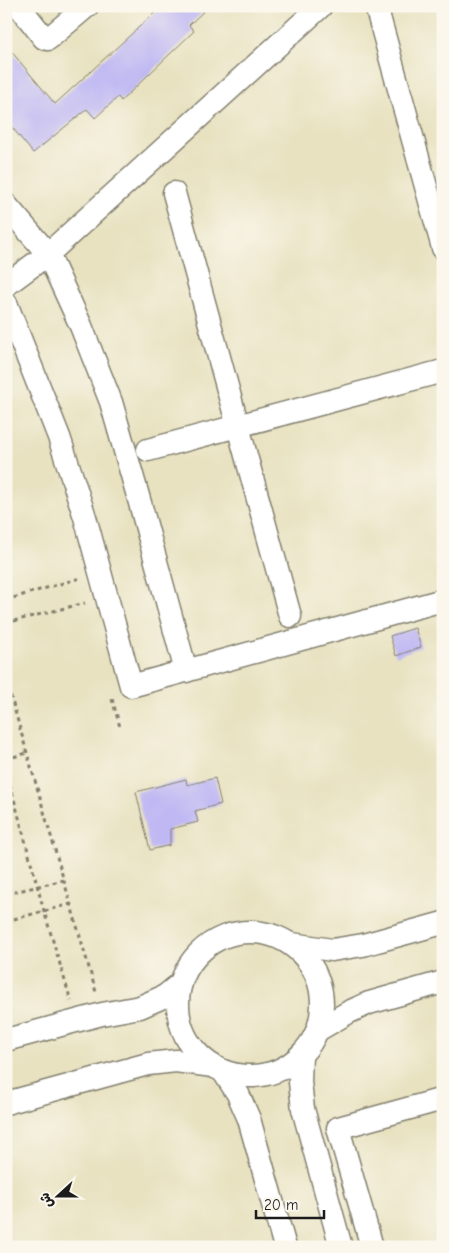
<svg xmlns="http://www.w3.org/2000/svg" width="449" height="1253" viewBox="0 0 449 1253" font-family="'Comic Neue','Playpen Sans Arabic',sans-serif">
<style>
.building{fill:#bfb8f3}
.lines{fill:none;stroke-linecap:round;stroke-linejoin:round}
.street-casing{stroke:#827f6e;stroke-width:25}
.path{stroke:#827f6e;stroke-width:3;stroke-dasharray:4 4;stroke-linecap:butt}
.street{stroke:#fff;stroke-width:22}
</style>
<rect width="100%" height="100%" fill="#fbf7ec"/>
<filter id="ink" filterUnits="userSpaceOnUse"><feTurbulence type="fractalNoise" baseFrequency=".02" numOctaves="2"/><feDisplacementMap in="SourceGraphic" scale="10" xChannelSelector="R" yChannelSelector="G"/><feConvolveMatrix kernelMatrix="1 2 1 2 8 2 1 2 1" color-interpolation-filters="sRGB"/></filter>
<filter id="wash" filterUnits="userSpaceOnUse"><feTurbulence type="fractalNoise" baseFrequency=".0096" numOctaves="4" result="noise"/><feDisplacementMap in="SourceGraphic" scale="20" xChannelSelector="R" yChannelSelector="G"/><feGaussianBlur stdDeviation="1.12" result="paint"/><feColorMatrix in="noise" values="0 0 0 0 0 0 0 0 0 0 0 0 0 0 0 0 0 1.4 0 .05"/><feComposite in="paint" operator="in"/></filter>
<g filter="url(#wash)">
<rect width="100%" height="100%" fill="#e8e2c1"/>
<g id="blocks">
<!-- building -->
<g class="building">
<path d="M 162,6 L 209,6 L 189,25 L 194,31 L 121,101 L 118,97 L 95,118 L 87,109 L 33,153 L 6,120 L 6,45 L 55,104 Z"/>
<path d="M 415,628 L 421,647 L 396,656 L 390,636 Z"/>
<path d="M 215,778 L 221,804 L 195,811 L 198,822 L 170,829 L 170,845 L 150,850 L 136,792 L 186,779 L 187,785 Z"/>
</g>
</g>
</g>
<g filter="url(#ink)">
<use href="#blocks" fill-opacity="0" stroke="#827f6e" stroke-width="1"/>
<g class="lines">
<!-- street casing -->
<g class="street-casing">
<g id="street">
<path d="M 19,6 L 44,38 L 48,39 L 87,6"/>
<path d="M 376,6 L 443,248"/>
<path d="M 174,193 L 290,616"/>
<path d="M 6,205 L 48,254 L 81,326 L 111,402 L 140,503 L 186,671"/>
<path d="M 6,285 L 48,254 L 321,6"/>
<path d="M 6,303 L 59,437 L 85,517 L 131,686 L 443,600"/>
<path d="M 148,450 L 443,371"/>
<circle cx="250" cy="1004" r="72"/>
<path d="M 292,944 L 332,950 L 363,945 L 443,923"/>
<path d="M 318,1030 L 349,1012 L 369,1003 L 443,982"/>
<path d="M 6,1040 L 102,1014 L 140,1007 L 165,996 L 181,983"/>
<path d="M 301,1055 L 300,1082 L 303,1109 L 341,1247"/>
<path d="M 223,1071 L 238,1094 L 249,1119 L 285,1247"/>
<path d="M 6,1103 L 148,1064 L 176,1061 L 213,1066"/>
<path d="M 372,1247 L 338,1128 L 443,1099"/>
</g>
</g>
<!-- path -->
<g class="path">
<path d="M 6,600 L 80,578"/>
<path d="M 6,623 L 85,603"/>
<path d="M 6,680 L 96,992"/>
<path d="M 112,699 L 120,727"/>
<path d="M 6,759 L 27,753"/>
<path d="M 6,769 L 44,911 L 71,1001"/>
<path d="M 6,894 L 64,880"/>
<path d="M 6,921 L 71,904"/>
</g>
<!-- street -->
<use href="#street" class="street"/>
</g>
</g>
<!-- margin -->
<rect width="449" height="1253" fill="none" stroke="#fbf7ec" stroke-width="25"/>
<!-- north arrow -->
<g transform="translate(58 1196) rotate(249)" stroke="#fbf7ec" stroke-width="4" paint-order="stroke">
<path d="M0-4L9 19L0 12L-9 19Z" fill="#1c1c1c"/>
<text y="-8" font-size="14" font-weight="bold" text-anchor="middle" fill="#1c1c1c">ش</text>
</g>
<!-- scale -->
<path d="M256 1210v8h68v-8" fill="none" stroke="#1c1c1c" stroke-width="2.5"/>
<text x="264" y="1210" font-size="15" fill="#1c1c1c" stroke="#fbf7ec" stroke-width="4" paint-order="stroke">20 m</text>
</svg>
